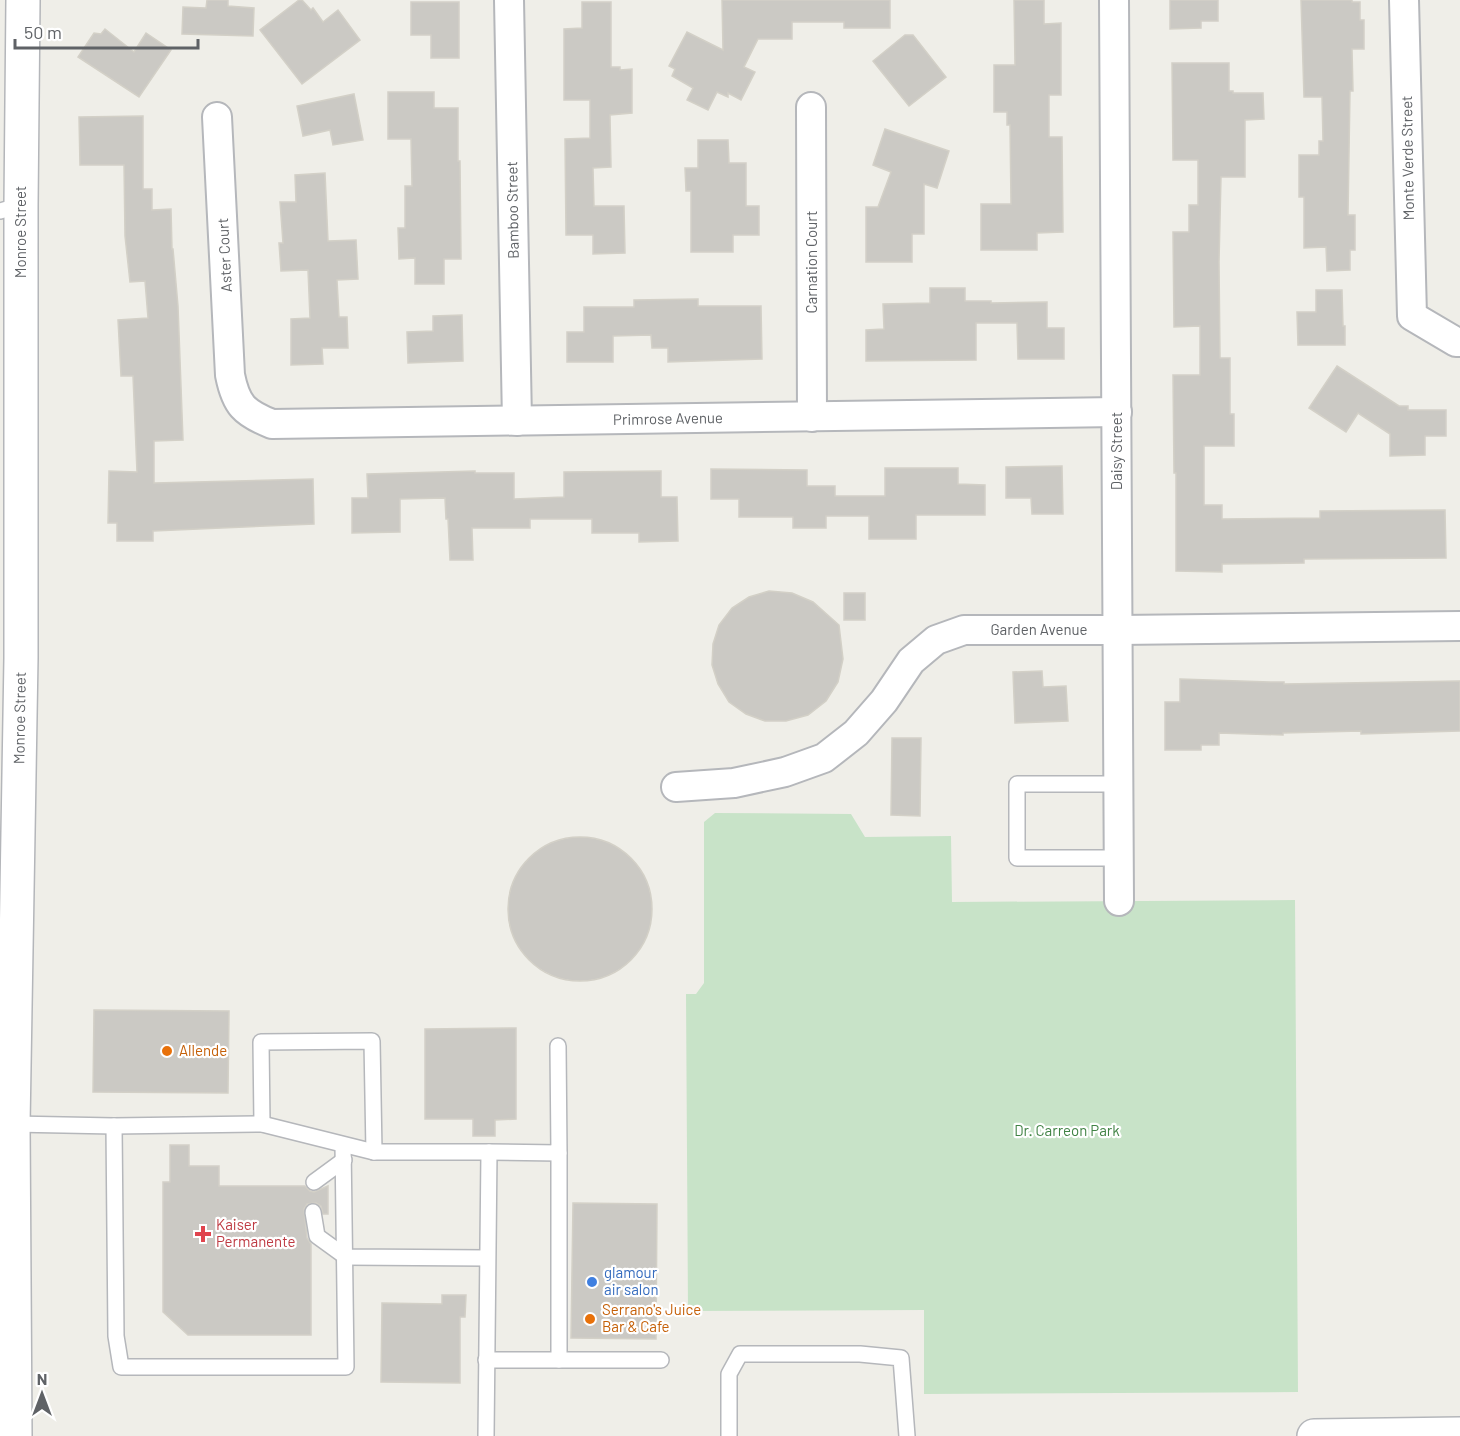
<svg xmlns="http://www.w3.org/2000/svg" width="1460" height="1436" viewBox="0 0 1460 1436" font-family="Barlow,sans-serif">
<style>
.green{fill:#c8e3c8}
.building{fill:#cbc9c4;stroke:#d3d0c7;stroke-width:1.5}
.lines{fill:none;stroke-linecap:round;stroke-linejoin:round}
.service-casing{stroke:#b5b7bb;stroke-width:18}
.minor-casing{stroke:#b5b7bb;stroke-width:32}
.secondary-casing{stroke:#b4b6ba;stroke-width:36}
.service{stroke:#fff;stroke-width:15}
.minor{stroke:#fff;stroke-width:28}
.secondary{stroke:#fff;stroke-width:33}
.food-dot{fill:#e8710a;stroke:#fff;stroke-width:2}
.health-dot{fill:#e0444e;stroke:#fff;stroke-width:2}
.shop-dot{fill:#3f7fe0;stroke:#fff;stroke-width:2}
.labels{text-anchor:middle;stroke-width:4.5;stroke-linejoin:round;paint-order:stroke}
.street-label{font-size:15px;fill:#5f6266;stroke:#fff}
.food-label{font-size:15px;fill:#c56008;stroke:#fff;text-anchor:start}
.park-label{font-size:15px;fill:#418345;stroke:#fff}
.health-label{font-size:15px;fill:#be3a42;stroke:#fff;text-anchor:start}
.shop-label{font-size:15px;fill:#366cbe;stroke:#fff;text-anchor:start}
</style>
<rect width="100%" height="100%" fill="#efeee8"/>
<!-- green -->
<path class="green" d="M 715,813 L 851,814 L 865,837 L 951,836 L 952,902 L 1295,900 L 1298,1392 L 924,1394 L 924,1310 L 688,1311 L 686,994 L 696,994 L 704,983 L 704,822 Z"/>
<!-- building -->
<g class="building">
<path d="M 207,0 L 228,0 L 228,6 L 254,8 L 253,36 L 182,34 L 183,7 L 206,8 Z"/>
<path d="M 299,0 L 302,0 L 311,10 L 313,8 L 323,22 L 338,10 L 360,40 L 302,84 L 260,30 Z"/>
<path d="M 722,0 L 890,0 L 890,28 L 844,28 L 844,22 L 792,22 L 792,39 L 758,39 L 744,67 L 755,72 L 741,100 L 728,93 L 728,97 L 717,92 L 708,110 L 687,100 L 693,88 L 672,76 L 675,69 L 669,66 L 687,32 L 723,50 Z"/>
<path d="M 1014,0 L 1044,0 L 1044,24 L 1061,23 L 1061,95 L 1049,95 L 1049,137 L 1062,137 L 1063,232 L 1037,233 L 1037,250 L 981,250 L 981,204 L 1011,204 L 1010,125 L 1007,125 L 1007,112 L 994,112 L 994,65 L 1015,65 Z"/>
<path d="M 1170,0 L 1218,0 L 1218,21 L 1201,21 L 1201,28 L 1170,29 Z"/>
<path d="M 1301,0 L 1352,0 L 1352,2 L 1360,2 L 1360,20 L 1364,20 L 1364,49 L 1352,49 L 1353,91 L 1350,91 L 1348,215 L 1355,215 L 1355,250 L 1350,250 L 1350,270 L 1327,271 L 1326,247 L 1304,248 L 1304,197 L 1299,197 L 1299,155 L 1319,155 L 1319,141 L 1323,141 L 1322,97 L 1304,97 Z"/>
<path d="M 411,2 L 459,2 L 459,58 L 431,58 L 431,35 L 411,35 Z"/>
<path d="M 582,2 L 611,2 L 611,67 L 620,67 L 620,70 L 632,69 L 632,113 L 610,115 L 611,167 L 593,168 L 594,206 L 624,206 L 625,253 L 593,254 L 593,235 L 566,235 L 565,139 L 590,138 L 590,100 L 564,100 L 564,29 L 582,28 Z"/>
<path d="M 105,29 L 134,52 L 146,33 L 171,50 L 139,97 L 78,57 L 94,33 L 101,34 Z"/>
<path d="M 905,35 L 913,35 L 946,77 L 909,106 L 873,61 Z"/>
<path d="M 1172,63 L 1229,63 L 1229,91 L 1233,91 L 1233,93 L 1263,93 L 1264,119 L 1245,120 L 1245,177 L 1221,177 L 1219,262 L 1220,358 L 1230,358 L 1230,414 L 1234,414 L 1234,446 L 1204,446 L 1204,505 L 1222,505 L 1222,519 L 1320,518 L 1320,511 L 1445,510 L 1446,558 L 1304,559 L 1304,563 L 1222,564 L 1222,572 L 1176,571 L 1176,473 L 1174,473 L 1173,375 L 1200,375 L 1200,326 L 1174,327 L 1173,232 L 1189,232 L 1189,205 L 1198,205 L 1198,160 L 1173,160 Z"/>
<path d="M 388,92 L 434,92 L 434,108 L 458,108 L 458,161 L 460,161 L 461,259 L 444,259 L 444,284 L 415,284 L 415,258 L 399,259 L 398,228 L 405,228 L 405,186 L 412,186 L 411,139 L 388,139 Z"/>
<path d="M 354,94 L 363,140 L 333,145 L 330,130 L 303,136 L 297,106 Z"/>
<path d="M 143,116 L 143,189 L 152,189 L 152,210 L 171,209 L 172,249 L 173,249 L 178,306 L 183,440 L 154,441 L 154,483 L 313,479 L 314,524 L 153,531 L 153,541 L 117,541 L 117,523 L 108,523 L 109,471 L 137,472 L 133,376 L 121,376 L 118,320 L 148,318 L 145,281 L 130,282 L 125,236 L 124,165 L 80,165 L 79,117 Z"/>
<path d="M 885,129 L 949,151 L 937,188 L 924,184 L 924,234 L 912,234 L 912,262 L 866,262 L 866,207 L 878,207 L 891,172 L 873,165 Z"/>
<path d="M 698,140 L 728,140 L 729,163 L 746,163 L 746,206 L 759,206 L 759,235 L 733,235 L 733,252 L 691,252 L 691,191 L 686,191 L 685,168 L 698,168 Z"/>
<path d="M 325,173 L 328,241 L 356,240 L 358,279 L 337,280 L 339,317 L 347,317 L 348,348 L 322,348 L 323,364 L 291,365 L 291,319 L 310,318 L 308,270 L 281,271 L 279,243 L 283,243 L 280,202 L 296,202 L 295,175 Z"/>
<path d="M 930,288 L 965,288 L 965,301 L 991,301 L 991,303 L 1047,302 L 1047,328 L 1064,328 L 1064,359 L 1018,359 L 1017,323 L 976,323 L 976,360 L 866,361 L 866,330 L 884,329 L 883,304 L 930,303 Z"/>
<path d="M 1316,290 L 1342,290 L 1343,326 L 1345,326 L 1345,345 L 1298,345 L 1297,312 L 1316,312 Z"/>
<path d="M 698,299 L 698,306 L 761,306 L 762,359 L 668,362 L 668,348 L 652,348 L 651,335 L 613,336 L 613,362 L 567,362 L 567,332 L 584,332 L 584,307 L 634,307 L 634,300 Z"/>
<path d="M 462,315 L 463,361 L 408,363 L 407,332 L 433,331 L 433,316 Z"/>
<path d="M 1337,366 L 1399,406 L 1408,406 L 1408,410 L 1446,410 L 1446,436 L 1425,436 L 1425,455 L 1390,456 L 1390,434 L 1358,413 L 1346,432 L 1309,408 Z"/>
<path d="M 1062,466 L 1063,514 L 1032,514 L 1031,498 L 1006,498 L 1006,467 Z"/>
<path d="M 885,468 L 958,468 L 958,484 L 985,485 L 985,515 L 916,515 L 916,539 L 869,539 L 869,516 L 826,516 L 826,528 L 793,528 L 793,517 L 739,517 L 739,499 L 711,499 L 711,469 L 807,470 L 807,486 L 835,486 L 835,496 L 885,496 Z"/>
<path d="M 475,471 L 475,473 L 514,473 L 514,499 L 564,497 L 564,472 L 661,471 L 661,497 L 677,497 L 678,541 L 639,542 L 639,533 L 592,533 L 592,519 L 530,519 L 530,528 L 472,528 L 473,560 L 450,560 L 448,519 L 446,519 L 445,498 L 400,499 L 400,532 L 352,533 L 352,498 L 368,498 L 367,474 Z"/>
<path d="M 769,591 L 792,593 L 813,602 L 839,625 L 843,659 L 838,682 L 826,701 L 808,715 L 786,721 L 765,721 L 746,714 L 729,702 L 718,684 L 712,665 L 713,644 L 719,625 L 732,608 L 749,597 Z"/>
<rect x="844" y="593" width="21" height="27"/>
<path d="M 1042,671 L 1043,687 L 1066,686 L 1068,721 L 1015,723 L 1013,672 Z"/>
<path d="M 1180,679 L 1270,682 L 1284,682 L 1284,684 L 1460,681 L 1460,731 L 1361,734 L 1361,731 L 1283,733 L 1283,735 L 1219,733 L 1219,745 L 1201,745 L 1201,750 L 1165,750 L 1165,702 L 1180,702 Z"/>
<path d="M 892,738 L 921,738 L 920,816 L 891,815 Z"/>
<circle cx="580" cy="909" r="72"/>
<path d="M 94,1010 L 229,1011 L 228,1093 L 93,1092 Z"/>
<path d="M 516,1028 L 516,1119 L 495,1120 L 495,1136 L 473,1136 L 473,1119 L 425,1119 L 425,1029 Z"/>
<path d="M 170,1145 L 189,1145 L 189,1166 L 219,1166 L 219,1186 L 305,1186 L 310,1191 L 314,1192 L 328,1186 L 328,1214 L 323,1214 L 321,1206 L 316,1203 L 307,1204 L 304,1209 L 307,1238 L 311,1244 L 311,1335 L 188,1335 L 163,1312 L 163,1182 L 170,1182 Z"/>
<path d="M 573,1203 L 657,1204 L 656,1339 L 571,1338 Z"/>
<path d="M 442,1295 L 466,1295 L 465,1317 L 460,1317 L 460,1383 L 381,1382 L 382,1303 L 442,1304 Z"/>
</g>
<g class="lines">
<!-- service casing -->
<g class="service-casing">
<g id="service">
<path d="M 0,211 L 21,205"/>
<path d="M 1119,784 L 1017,784 L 1017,858 L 1119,858"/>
<path d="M 13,1124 L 114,1126 L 262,1124 L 374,1152 L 489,1152 L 486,1436"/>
<path d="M 262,1124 L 261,1042 L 372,1041 L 374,1152"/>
<path d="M 114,1126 L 116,1336 L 121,1367 L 346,1367 L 343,1145"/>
<path d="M 489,1152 L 559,1153 L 558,1046"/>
<path d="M 559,1153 L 559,1360 L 661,1360"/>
<path d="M 314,1182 L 344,1160"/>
<path d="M 313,1212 L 317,1236 L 346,1257 L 487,1258"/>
<path d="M 486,1360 L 559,1360"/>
<path d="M 729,1436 L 729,1374 L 740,1354 L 860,1354 L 901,1358 L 907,1436"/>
</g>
</g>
<!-- minor casing -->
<g class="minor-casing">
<g id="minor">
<path d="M 509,0 L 517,421"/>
<path d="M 1114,0 L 1119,901"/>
<path d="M 1404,0 L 1412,316 L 1456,342 L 1460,342"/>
<path d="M 811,107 L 812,417"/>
<path d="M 217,117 L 230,375 C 236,405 244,413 272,424 L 1117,412"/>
<path d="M 676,787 L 734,783 L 785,772 L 824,758 L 856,733 L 884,701 L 911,661 L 936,640 L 964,630 L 1119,630 L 1460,626"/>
</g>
</g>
<!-- secondary casing -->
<g class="secondary-casing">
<g id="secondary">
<path d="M 15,1436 L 13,1124 L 21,658 L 21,205 L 23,0"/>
<path d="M 1314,1436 L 1460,1434"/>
</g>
</g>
<!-- service -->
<use href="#service" class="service"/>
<!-- minor -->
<use href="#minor" class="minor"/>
<!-- secondary -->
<use href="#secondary" class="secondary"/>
</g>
<!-- markers -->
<g class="food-dot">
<circle cx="167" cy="1051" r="6"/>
<circle cx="590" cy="1319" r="6"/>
</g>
<path class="health-dot" d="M200 1225h6v6h6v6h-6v6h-6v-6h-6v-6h6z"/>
<circle class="shop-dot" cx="592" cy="1282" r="6"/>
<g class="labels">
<!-- street labels -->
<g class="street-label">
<text transform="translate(1408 158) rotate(-91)" y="5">Monte Verde Street</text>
<text transform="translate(513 210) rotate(-91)" y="5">Bamboo Street</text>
<text transform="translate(21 232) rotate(-90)" y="5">Monroe Street</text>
<text transform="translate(225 255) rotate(-93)" y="5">Aster Court</text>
<text transform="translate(812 262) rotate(-90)" y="5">Carnation Court</text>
<text transform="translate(668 419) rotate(-1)" y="5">Primrose Avenue</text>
<text transform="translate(1117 451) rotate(-90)" y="5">Daisy Street</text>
<text x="1039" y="635">Garden Avenue</text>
<text transform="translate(20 718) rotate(-89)" y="5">Monroe Street</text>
</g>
<!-- food labels -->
<g class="food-label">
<text x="179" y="1056">Allende</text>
<text x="602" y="1315">Serrano's Juice<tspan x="602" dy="17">Bar &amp; Cafe</tspan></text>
</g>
<!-- park labels -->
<g class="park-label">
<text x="1067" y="1136">Dr. Carreon Park</text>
</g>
<!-- health labels -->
<g class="health-label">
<text x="216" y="1230">Kaiser<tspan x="216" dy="17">Permanente</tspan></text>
</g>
<!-- shop labels -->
<g class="shop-label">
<text x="604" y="1278">glamour<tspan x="604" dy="17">air salon</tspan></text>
</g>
</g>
<!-- north arrow -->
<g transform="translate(42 1394)" stroke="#ffffff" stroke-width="4.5" paint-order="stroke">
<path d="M0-4.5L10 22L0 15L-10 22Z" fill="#5f6266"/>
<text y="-9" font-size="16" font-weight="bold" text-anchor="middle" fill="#5f6266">N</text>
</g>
<!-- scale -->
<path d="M15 39v9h183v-9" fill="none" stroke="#5f6266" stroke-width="3"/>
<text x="24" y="39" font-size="18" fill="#5f6266" stroke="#ffffff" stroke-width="4.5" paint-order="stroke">50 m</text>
</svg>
